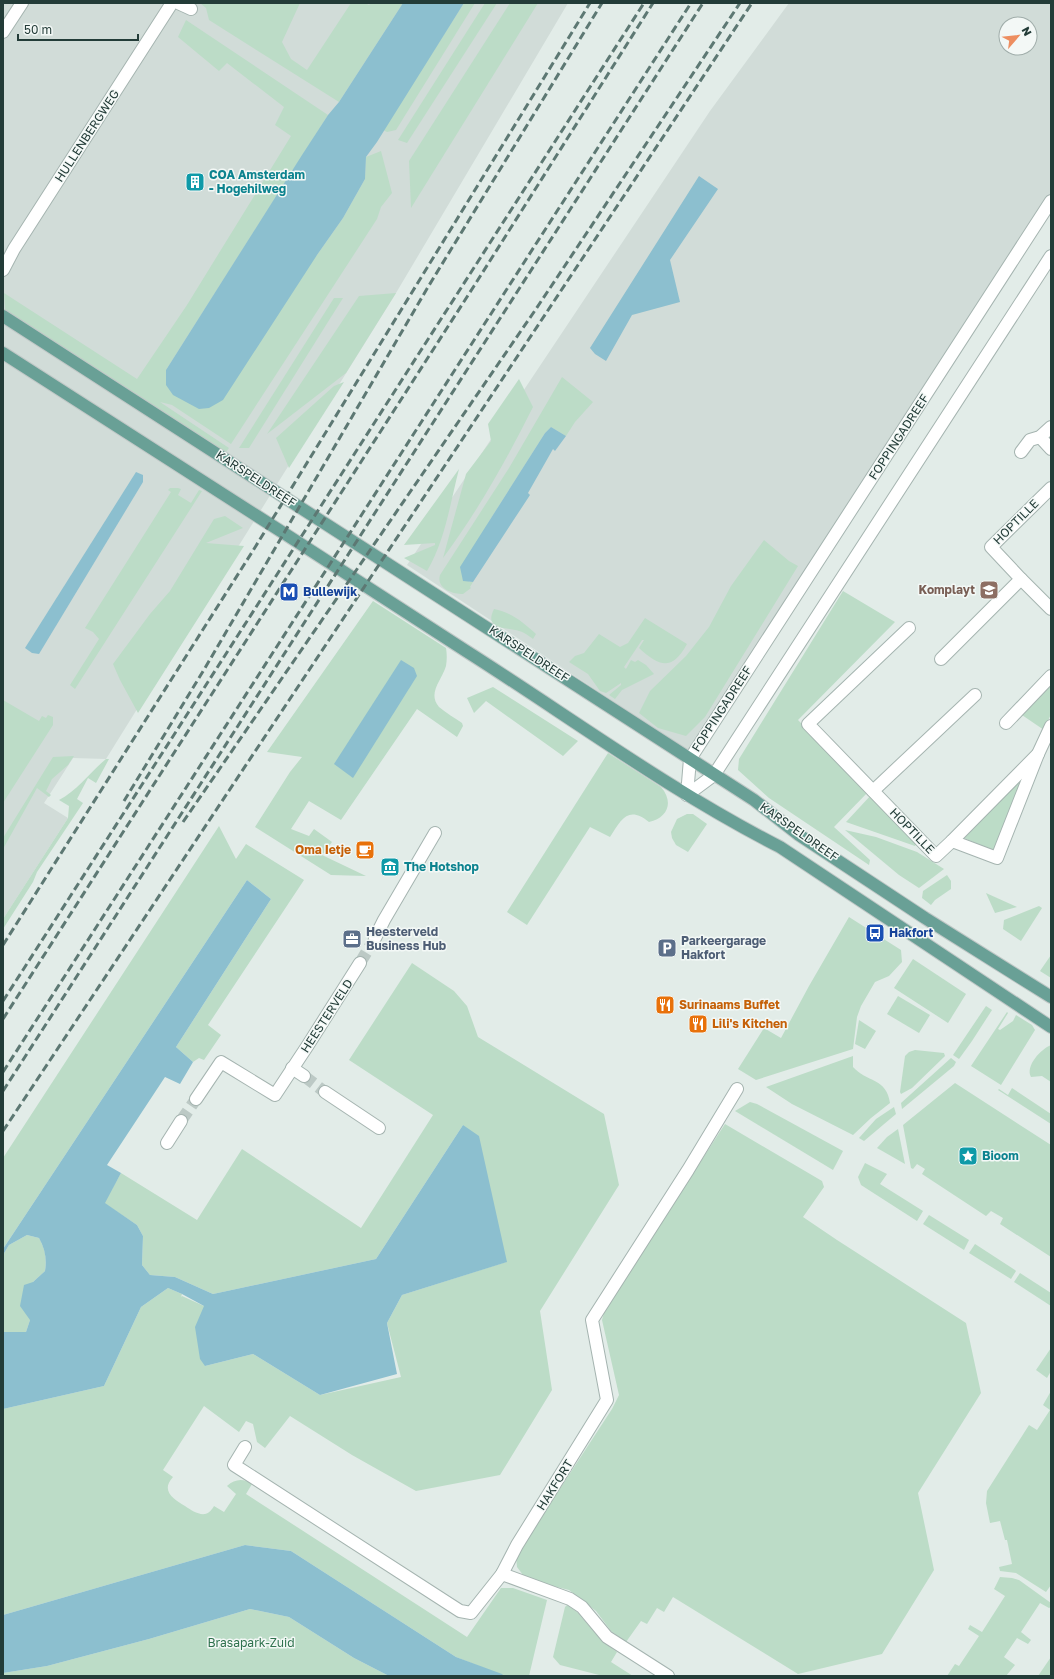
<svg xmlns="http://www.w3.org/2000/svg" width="1054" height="1679" viewBox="0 0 1054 1679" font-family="'Golos Text',sans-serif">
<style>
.built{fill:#d1dcd8;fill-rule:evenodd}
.green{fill:#bcdcc7}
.water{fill:#8cbfcf}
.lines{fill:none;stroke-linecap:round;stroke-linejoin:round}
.minor-tunnel{stroke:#bcc9c5;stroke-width:12;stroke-dasharray:12 6;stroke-linecap:butt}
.minor-casing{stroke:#a5b4b0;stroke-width:14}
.major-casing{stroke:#c1c8c7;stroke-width:14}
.minor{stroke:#fff;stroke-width:12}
.major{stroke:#69a096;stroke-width:12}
.rail{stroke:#5d7873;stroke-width:3;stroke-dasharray:8 4;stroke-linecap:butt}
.labels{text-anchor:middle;stroke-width:3;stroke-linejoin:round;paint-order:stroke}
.street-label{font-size:12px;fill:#233c38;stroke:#f3f8f6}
.culture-label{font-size:12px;font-weight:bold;fill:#0d838f;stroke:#f3f8f6;text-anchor:start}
.education-label{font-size:12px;font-weight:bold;fill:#785e54;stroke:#f3f8f6;text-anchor:end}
.transit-label{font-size:12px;font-weight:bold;fill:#164399;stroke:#f3f8f6;text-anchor:start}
.food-label{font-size:12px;font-weight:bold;fill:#c56008;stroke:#f3f8f6;text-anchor:start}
.service-label{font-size:12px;font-weight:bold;fill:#4e5e75;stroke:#f3f8f6;text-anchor:start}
.park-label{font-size:12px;fill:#2f724e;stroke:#f3f8f6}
</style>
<rect width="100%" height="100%" fill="#e2ece8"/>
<!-- built -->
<g class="built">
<path d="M 3,3 L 568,3 L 396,293 L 106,759 L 73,758 L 48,797 L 44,803 L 68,818 L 3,919 Z"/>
<path d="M 789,3 L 1051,3 L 1051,198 L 696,756 L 407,565 L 710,111 ZM 1006,24 L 1030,24 L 1030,48 L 1006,48 Z"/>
</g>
<!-- green -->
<g class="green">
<path d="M 200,3 L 300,3 L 282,42 L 291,59 L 307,70 L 351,3 L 365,3 L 369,5 L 371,3 L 403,3 L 339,102 L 209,20 L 206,8 Z"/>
<path d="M 464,3 L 475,3 L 396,130 L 387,132 L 383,130 Z"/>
<path d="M 485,3 L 497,3 L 407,143 L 398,140 Z"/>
<path d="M 510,3 L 538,3 L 411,208 L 409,161 Z"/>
<path d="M 186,20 L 328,115 L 166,370 L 317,255 L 343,218 L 365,179 L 366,157 L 381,151 L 392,193 L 381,207 L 377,219 L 231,444 L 172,405 L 160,402 L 229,448 L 226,452 L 5,311 L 4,293 L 137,379 L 187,305 L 291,136 L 275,125 L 284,107 L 227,63 L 219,71 L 178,37 Z"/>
<path d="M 396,293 L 346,373 L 267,434 L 359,296 Z"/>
<path d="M 334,298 L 343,298 L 249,448 L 239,448 Z"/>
<path d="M 562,377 L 593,402 L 575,422 L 566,436 L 551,427 L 545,433 L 488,523 L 469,582 L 473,582 L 470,587 L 471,588 L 463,594 C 452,594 436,588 440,575 L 509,468 Z"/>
<path d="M 519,379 L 533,407 C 507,459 478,511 443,558 L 466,474 L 491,441 L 488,424 Z"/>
<path d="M 344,382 L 289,468 L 276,438 L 334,386 Z"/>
<path d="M 459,469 C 450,504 445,541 427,571 L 404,558 L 435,545 L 435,543 L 404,545 Z"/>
<path d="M 170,488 L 178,488 L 181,489 L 178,495 L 191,503 L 199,490 L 202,491 L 75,689 L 70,685 L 99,639 L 93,632 L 85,628 L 171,492 L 168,490 Z"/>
<path d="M 225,516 L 243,528 L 206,543 L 244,546 L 138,713 L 120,680 L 113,664 L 150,614 L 170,591 L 214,519 Z"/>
<path d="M 764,540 L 789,561 L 798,566 L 705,717 L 686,736 L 658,728 L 639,713 L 650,691 L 686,656 L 709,627 L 731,586 Z"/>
<path d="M 843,591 L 895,622 L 798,720 L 868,792 L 834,827 L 870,860 L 869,865 L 769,798 L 738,770 L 739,759 Z"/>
<path d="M 373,601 L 446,648 C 447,654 447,660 446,666 C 442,680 427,693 439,707 C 446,713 455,718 462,723 L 463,726 L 457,737 L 417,709 L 341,820 L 309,801 L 291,829 L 309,836 L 314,829 L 332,842 L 322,855 L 366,876 L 331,875 L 255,827 L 290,772 L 302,757 L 267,752 Z"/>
<path d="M 494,609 C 511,612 524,623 536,634 L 533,639 C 529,636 524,632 519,631 C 508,627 483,631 494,609 Z"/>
<path d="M 645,618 L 687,644 C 672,671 660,667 639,648 L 644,640 L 642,640 L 624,667 L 626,669 L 631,660 L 635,662 L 638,660 L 646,665 L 654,674 L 622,690 L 615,699 L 609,695 L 621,685 L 621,683 L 606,693 L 600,691 L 588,674 L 569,662 L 575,656 L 584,653 L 599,634 L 620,647 L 628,643 Z"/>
<path d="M 1051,684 L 1051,714 L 1044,730 L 1022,715 Z"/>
<path d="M 493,687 L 578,741 L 563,756 L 486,701 L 474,713 L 467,698 Z"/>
<path d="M 3,700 L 39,721 L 42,716 L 46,718 L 48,715 L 53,717 L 53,725 L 3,803 Z"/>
<path d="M 608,753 L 661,787 C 674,802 668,818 649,822 C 628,805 621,820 610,837 L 590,827 L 527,925 L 507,912 Z"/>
<path d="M 74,756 L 68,765 L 52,779 L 46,791 L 51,795 L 49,797 L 37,788 L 3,849 L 3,838 L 53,757 Z"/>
<path d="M 106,759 L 109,759 L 96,783 L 88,778 L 77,799 L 83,803 L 37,872 L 33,882 L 3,929 L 3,919 L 68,818 L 69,806 L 59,800 C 77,791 90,772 106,759 Z"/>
<path d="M 1025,778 L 996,852 L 964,838 L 1020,780 Z"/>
<path d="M 872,794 L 919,841 L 915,846 L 846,822 Z"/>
<path d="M 687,814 L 693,814 L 707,824 L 688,852 L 676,845 L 672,838 L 671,832 L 677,819 Z"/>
<path d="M 219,826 L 236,859 L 246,844 L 304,880 L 208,1025 L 221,1035 L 204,1060 L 199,1058 L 193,1062 L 176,1047 L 271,899 L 247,880 L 3,1249 L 3,1158 Z"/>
<path d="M 845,830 L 876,837 L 917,852 L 944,869 L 919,888 L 899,875 Z"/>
<path d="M 947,875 L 951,881 L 951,889 L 935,900 L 931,905 L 922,898 L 923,891 Z"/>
<path d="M 986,893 L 1017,907 L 995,913 Z"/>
<path d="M 1039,906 L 1042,908 L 1021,941 L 1003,929 L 1004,920 Z"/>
<path d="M 849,917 L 901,950 L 902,962 L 889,976 L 875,982 L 861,1006 L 857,1017 L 853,1049 L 756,1080 L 738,1069 L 764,1028 L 781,1038 L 809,986 Z"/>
<path d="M 1051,955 L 1051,978 L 1040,971 Z"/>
<path d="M 913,959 L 966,994 L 948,1023 L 894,988 Z"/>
<path d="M 412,963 L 454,991 L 467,1006 L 478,1037 L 604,1114 L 619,1185 L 540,1311 L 552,1390 L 500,1475 L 416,1491 L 352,1455 L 290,1416 L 265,1448 L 257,1442 L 253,1424 L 246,1421 L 239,1432 L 204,1406 L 163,1470 L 173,1477 C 160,1491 174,1499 185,1506 C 191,1510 198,1515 205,1514 C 210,1513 212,1509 214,1506 L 224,1512 L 236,1494 L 227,1486 C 235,1479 243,1478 252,1484 L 246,1494 L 467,1637 L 501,1588 L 513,1588 L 547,1600 L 529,1676 L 504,1676 L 456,1657 L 291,1551 L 245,1545 L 3,1615 L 3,1409 L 104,1386 L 141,1307 L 168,1288 L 182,1294 L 181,1297 L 182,1296 L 204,1306 L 205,1366 L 253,1354 L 320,1395 L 401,1377 L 387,1323 L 402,1295 L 506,1262 L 463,1125 L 376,1259 L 213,1294 L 175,1277 L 150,1275 L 142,1265 L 143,1236 L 137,1225 L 104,1203 L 121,1173 L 197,1220 L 242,1149 L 361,1228 L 433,1115 L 349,1060 Z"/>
<path d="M 898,996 L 930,1015 L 919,1033 L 887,1014 Z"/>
<path d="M 986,1006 L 992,1010 L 972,1041 L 959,1059 L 953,1055 Z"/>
<path d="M 1007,1012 L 1008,1013 L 998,1029 L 1000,1030 L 1013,1021 L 1016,1015 L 1032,1025 L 1035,1030 L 1001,1085 L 971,1066 Z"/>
<path d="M 859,1020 L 876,1031 L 865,1049 L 855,1044 Z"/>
<path d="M 1051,1045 L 1051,1082 L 1042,1076 L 1031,1077 C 1025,1066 1041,1049 1051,1045 Z"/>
<path d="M 915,1050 L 944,1053 L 945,1056 L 912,1088 L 901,1094 L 900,1092 L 905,1056 L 909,1052 Z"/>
<path d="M 853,1056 L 853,1067 C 866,1082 887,1078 890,1103 L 871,1118 L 853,1135 L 792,1104 L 766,1087 Z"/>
<path d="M 951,1058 L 956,1062 L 954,1066 L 902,1109 L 901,1103 Z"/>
<path d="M 955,1083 L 1051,1145 L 1051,1257 L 1000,1224 L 1003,1218 L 991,1211 L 986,1216 L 922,1174 L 925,1169 L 917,1164 L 913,1169 L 911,1168 L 903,1125 Z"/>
<path d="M 1012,1088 L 1051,1114 L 1051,1124 L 998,1090 L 999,1089 L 1008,1095 Z"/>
<path d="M 750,1102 L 757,1104 L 843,1151 L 833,1170 L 735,1111 Z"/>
<path d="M 894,1107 L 896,1114 L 864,1141 L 859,1138 L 876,1119 Z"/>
<path d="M 725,1124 L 822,1181 L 824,1187 L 803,1217 L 837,1240 L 966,1323 L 981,1393 L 918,1493 L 934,1570 L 882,1654 L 798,1674 L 673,1597 L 664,1612 L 657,1608 L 647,1624 L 641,1621 L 626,1642 L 611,1631 L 596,1611 L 569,1590 L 537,1582 L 523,1575 L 517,1567 L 516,1556 L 612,1409 L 619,1395 L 602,1320 L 605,1309 Z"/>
<path d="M 898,1129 L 905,1164 L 877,1148 L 887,1137 Z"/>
<path d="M 865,1163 L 887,1174 L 880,1184 L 923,1211 L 917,1221 L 861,1185 L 858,1177 Z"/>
<path d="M 929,1215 L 969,1240 L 964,1250 L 923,1224 Z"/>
<path d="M 27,1235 L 39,1238 C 45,1249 47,1258 45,1271 L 33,1282 L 30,1320 L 26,1332 L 3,1332 L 3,1255 L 9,1245 Z"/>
<path d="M 975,1244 L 1015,1270 L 1016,1271 L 1011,1279 L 969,1253 Z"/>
<path d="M 1020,1273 L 1051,1293 L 1051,1306 L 1014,1282 Z"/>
<path d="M 1051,1348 L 1051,1371 L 1047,1378 L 1036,1370 Z"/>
<path d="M 1051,1391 L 1051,1585 L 1046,1592 L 1016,1573 L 1000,1571 L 999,1567 L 1012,1564 L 1007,1540 L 1005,1540 L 1000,1521 L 990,1523 L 986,1503 L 987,1491 L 1029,1425 L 1037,1430 L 1050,1410 L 1043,1405 Z"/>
<path d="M 1000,1577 L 1012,1578 L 1019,1580 L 1051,1603 L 1051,1607 L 1049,1608 L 1040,1603 L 1021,1632 L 1031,1640 L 1028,1644 L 1017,1638 L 1004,1657 L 1015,1665 L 1006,1676 L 947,1676 L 955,1664 L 959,1666 L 979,1636 L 968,1629 L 970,1625 L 982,1632 L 1005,1596 L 994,1589 Z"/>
<path d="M 567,1605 L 577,1612 L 601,1640 L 617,1652 L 611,1662 L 633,1676 L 603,1676 L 560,1665 L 553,1657 L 565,1607 Z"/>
<path d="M 250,1609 L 289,1617 L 354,1658 L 389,1676 L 3,1676 L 3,1673 L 47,1666 L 149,1639 Z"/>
<path d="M 1051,1657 L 1051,1676 L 1038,1676 Z"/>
</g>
<!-- water -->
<g class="water">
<path d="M 403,3 L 464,3 L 377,142 L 366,157 L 365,179 L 343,218 L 317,255 L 223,400 L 209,408 L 199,409 L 173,395 L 166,385 L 166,370 L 302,155 L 328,115 L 339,102 Z"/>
<path d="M 699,176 L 718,189 L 670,260 L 680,302 L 632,315 L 606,361 L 595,354 L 590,348 Z"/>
<path d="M 551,427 L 566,436 L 555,451 L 553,449 L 528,493 L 530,495 L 473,582 L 463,581 L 460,567 L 545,433 Z"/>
<path d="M 136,472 L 143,475 L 143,482 L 39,654 L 32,653 L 25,648 Z"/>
<path d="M 401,660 L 414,668 L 417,676 L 353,778 L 334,764 Z"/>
<path d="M 247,880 L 271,899 L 176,1047 L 193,1062 L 180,1084 L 165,1077 L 107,1165 L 121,1173 L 105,1203 L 137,1225 L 143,1236 L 142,1265 L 150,1275 L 175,1277 L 213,1294 L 376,1259 L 463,1125 L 479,1136 L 507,1262 L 402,1295 L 387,1323 L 397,1374 L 320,1395 L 253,1354 L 205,1366 L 200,1359 L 195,1327 L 204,1306 L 182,1294 L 168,1288 L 141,1307 L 104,1386 L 3,1409 L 3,1332 L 26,1332 L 30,1320 L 20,1306 L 24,1285 L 33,1282 L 45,1271 C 47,1259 45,1249 39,1238 L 27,1235 L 9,1245 L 3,1255 L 3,1249 Z"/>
<path d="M 245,1545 L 291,1551 L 456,1657 L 502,1674 L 504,1676 L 389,1676 L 354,1658 L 289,1617 L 250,1609 L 149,1639 L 47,1666 L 3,1673 L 3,1615 Z"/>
</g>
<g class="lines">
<!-- minor-tunnel -->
<g class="minor-tunnel">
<path d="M 360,963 L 375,938"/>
<path d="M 304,1076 L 325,1092"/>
<path d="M 181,1121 L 196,1099"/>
</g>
<!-- minor casing -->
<g class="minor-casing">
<g id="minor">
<path d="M 178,3 L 191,9"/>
<path d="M 3,32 L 22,3"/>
<path d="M 3,270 L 14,249 L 170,6 L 170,3"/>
<path d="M 1040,437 L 1051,449"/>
<path d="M 1021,452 L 1030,440 L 1040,437 L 1051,427"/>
<path d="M 1021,579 L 1051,609"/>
<path d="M 909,628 L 808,724 L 936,856 L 952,841 L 997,858 L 1038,754"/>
<path d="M 941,659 L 1021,579 L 991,547 L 1051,488"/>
<path d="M 1006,723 L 1051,676"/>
<path d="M 873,791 L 975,695"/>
<path d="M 687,795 L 690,759 L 1051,201"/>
<path d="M 687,795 L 714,775 L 1051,256"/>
<path d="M 952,841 L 1038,754 L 1051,726"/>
<path d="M 375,938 L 384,920 L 435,833"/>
<path d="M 292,1068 L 304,1076"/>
<path d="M 325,1092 L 379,1128"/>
<path d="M 196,1099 L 221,1062 L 275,1095 L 308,1045 L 360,963"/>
<path d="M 167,1143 L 181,1121"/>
<path d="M 245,1447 L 234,1465 L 460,1611 L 471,1613 L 502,1574 L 517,1545 L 607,1400 L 592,1320 L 688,1170 L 737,1089"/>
<path d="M 502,1574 L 570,1599 L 582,1607 L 607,1637 L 668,1676"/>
</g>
</g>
<!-- major casing -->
<g class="major-casing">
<g id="major">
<path d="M 3,316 L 754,800 L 799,835 L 925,918 L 1051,997"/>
<path d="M 3,353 C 158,452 312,551 466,651 C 570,717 670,791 780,847 L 1051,1027"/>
</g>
</g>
<!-- minor -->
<use href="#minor" class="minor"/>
<!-- major -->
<use href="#major" class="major"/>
<!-- rail -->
<g class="rail">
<path d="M 124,801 L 205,668 L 428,287 L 602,3"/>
<path d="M 183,822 L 536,309 L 740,3"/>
<path d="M 3,945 L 254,549 L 590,3"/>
<path d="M 3,1001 L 644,3"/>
<path d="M 3,1019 L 474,286 L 653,3"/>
<path d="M 3,1072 L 691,3"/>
<path d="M 3,1091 L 703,3"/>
<path d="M 3,1131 L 752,3"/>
</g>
</g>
<!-- icons -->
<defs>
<g id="building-square" transform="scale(1)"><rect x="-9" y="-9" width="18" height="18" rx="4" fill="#0f9aa8" stroke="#f3f8f6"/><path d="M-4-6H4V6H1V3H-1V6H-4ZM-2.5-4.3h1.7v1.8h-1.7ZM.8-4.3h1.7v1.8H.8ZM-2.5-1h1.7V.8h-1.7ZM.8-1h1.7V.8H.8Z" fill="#fff"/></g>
<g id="school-square" transform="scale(1)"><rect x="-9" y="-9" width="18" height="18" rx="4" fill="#8d6e63" stroke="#f3f8f6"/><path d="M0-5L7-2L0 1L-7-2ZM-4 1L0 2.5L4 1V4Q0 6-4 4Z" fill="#fff"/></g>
<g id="metro-square" transform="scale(1)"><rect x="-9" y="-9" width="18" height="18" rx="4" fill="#1a4fb4" stroke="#f3f8f6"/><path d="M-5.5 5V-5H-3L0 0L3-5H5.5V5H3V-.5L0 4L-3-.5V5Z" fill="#fff"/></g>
<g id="cafe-square" transform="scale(1)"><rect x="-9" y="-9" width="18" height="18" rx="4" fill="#e8710a" stroke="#f3f8f6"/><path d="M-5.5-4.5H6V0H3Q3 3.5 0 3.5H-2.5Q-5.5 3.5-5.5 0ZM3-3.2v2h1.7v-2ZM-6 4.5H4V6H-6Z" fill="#fff"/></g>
<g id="museum-square" transform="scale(1)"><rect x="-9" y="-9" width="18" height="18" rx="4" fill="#0f9aa8" stroke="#f3f8f6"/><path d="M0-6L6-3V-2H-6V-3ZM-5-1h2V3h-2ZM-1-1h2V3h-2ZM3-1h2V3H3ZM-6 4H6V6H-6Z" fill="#fff"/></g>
<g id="bus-square" transform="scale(1)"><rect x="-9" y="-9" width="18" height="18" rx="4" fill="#1a4fb4" stroke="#f3f8f6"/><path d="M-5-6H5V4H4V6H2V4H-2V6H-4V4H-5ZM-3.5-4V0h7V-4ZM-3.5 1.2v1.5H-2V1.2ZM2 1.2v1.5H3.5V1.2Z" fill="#fff"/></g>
<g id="office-square" transform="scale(1)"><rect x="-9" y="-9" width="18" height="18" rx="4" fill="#5c6f8a" stroke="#f3f8f6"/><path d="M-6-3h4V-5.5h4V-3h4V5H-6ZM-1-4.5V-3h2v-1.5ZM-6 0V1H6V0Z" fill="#fff"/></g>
<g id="parking-square" transform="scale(1)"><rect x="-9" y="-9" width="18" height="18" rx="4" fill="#5c6f8a" stroke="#f3f8f6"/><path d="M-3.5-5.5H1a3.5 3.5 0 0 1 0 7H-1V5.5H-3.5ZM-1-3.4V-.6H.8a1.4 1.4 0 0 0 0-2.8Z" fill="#fff"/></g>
<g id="restaurant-square" transform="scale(1)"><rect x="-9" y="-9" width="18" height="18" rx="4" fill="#e8710a" stroke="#f3f8f6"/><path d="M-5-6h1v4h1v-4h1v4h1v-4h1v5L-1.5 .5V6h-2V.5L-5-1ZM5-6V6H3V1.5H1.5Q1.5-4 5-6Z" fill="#fff"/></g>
<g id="sight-square" transform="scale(1)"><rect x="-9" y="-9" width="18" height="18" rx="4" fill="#0f9aa8" stroke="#f3f8f6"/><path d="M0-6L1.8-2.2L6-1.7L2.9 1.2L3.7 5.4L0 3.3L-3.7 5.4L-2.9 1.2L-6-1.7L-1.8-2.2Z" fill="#fff"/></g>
</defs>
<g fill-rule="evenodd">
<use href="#building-square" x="195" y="182"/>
<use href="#school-square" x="989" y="590"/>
<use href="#metro-square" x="289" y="592"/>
<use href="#cafe-square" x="365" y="850"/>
<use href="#museum-square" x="390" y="867"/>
<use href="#bus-square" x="875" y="933"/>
<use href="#office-square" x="352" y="939"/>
<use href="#parking-square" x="667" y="948"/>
<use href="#restaurant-square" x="665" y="1005"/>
<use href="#restaurant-square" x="698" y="1024"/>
<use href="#sight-square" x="968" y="1156"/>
</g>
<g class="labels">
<!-- street labels -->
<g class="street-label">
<text transform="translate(87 136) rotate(-57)" y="4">HULLENBERGWEG</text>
<text transform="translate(899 437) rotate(-57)" y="4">FOPPINGADREEF</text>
<text transform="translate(256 479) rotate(33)" y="4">KARSPELDREEF</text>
<text transform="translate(1016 522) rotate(-45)" y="4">HOPTILLE</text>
<text transform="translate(529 654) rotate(33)" y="4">KARSPELDREEF</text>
<text transform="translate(722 709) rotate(-57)" y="4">FOPPINGADREEF</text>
<text transform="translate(912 831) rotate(46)" y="4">HOPTILLE</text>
<text transform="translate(799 832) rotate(35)" y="4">KARSPELDREEF</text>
<text transform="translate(327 1016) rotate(-57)" y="4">HEESTERVELD</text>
<text transform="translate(555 1485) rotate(-58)" y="4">HAKFORT</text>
</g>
<!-- culture labels -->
<g class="culture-label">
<text x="209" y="179">COA Amsterdam<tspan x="209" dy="14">- Hogehilweg</tspan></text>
<text x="404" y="871">The Hotshop</text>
<text x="982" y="1160">Bioom</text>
</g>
<!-- education labels -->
<g class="education-label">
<text x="975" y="594">Komplayt</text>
</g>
<!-- transit labels -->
<g class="transit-label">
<text x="303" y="596">Bullewijk</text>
<text x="889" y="937">Hakfort</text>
</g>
<!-- food labels -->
<g class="food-label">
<text x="351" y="854" text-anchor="end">Oma Ietje</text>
<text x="679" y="1009">Surinaams Buffet</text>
<text x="712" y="1028">Lili's Kitchen</text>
</g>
<!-- service labels -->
<g class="service-label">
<text x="366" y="936">Heesterveld<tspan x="366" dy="14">Business Hub</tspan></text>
<text x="681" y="945">Parkeergarage<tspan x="681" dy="14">Hakfort</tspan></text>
</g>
<!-- park labels -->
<g class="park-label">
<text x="251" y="1647">Brasapark-Zuid</text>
</g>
</g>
<!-- border -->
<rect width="1054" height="1679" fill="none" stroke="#233c38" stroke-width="8"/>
<!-- north arrow -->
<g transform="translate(1018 36) rotate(62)"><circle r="19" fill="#f3f8f6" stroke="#a0adaa"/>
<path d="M0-3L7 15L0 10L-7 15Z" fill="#ed8e60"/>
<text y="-6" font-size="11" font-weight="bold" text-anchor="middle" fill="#233c38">N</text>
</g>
<!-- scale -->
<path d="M18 34v6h120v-6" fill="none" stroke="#233c38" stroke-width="2"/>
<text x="24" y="34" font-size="12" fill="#233c38" stroke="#f3f8f6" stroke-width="3" paint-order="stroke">50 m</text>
</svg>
